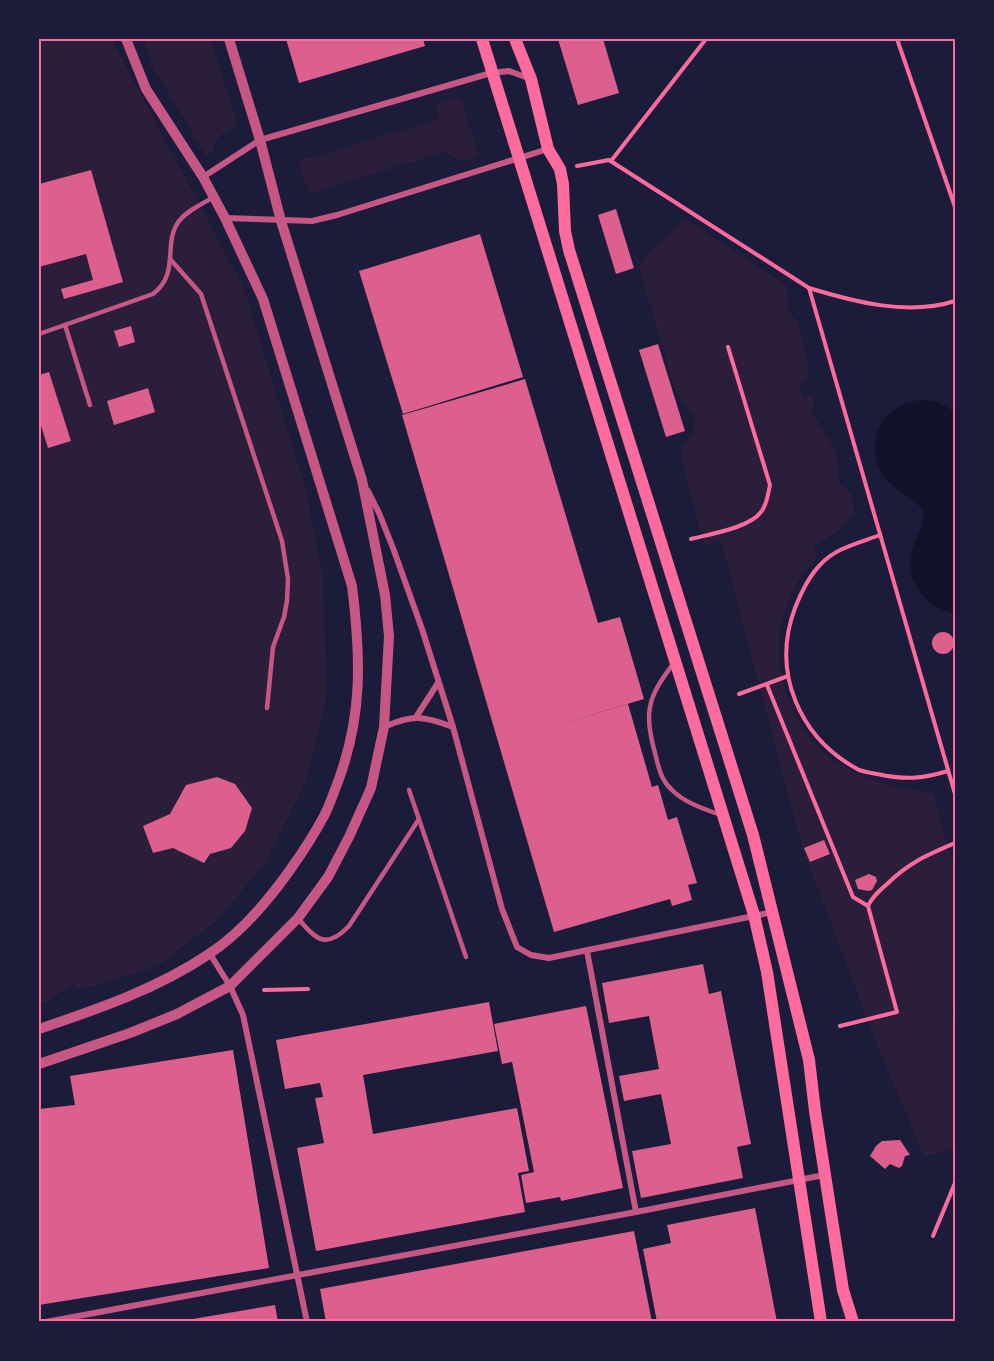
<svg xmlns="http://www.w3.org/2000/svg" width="994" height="1361" viewBox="0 0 994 1361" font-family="Roboto,sans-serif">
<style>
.green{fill:#2a1e3b}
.water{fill:#12122b}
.building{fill:#dd5f8e}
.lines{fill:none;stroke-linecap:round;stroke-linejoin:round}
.path{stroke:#ff6b9d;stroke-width:4}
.service{stroke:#c65784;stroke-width:4.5}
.minor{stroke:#c65784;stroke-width:6}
.tertiary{stroke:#c65784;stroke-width:10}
.secondary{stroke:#ff6b9d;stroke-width:12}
.neatline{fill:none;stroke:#ff6b9d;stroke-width:2}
</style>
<rect width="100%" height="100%" fill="#1b1b3a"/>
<!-- green -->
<g class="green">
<path d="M 39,39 L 111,39 L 243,286 L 306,490 L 323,578 L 327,694 L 307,779 L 265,864 L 214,923 L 156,967 L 79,990 L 74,983 L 47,1002 L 39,1003 Z"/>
<path d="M 143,39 L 211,39 L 238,126 C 230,129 222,132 217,140 C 213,146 214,152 207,157 L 153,67 Z"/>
<path d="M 457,97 L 461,99 L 478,153 L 475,158 L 461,161 L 444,152 L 309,194 L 298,161 L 439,119 L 436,107 L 441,102 Z"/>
<path d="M 685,219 L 787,286 L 789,312 L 798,322 L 807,358 L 809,378 L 800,385 L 803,397 L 809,396 L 813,398 L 814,407 L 812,411 L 835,450 L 838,464 L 838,482 L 851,493 C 852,497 854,503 854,507 C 852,525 828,538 814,546 L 816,560 C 810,567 802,573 798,581 C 761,640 781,725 838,763 C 867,782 900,787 933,793 L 955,872 L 955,998 L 951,1011 L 955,1032 L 954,1150 L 924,1156 L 881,1055 L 802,847 L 721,541 L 704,545 L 680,452 L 693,432 L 694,417 L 677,395 L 639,268 L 647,254 Z"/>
</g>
<!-- water -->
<path class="water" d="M 921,400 L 938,402 L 955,412 L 955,613 C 927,610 904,581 912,552 C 916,538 923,527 924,512 C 915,498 900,494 889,482 C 868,461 871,426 895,409 C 902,403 912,401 921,400 Z"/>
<!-- building -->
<g class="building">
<path d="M 286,39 L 423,39 L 425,46 L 299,83 Z"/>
<path d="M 558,39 L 603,39 L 619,93 L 578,105 Z"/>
<path d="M 91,170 L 123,282 L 64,299 L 61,289 L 93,280 L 86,254 L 39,267 L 39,184 Z"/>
<path d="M 616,209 L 634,268 L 616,274 L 598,215 Z"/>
<path d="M 480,234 L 523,377 L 403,414 L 359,271 Z"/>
<path d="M 131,326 L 135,342 L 119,347 L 114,331 Z"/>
<path d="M 658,344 L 685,431 L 666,437 L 639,350 Z"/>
<path d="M 49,372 L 71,441 L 48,448 L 39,419 L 39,375 Z"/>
<path d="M 525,379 L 598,623 L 620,617 L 644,699 L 537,731 L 628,704 L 652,787 L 658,785 L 668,820 L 677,817 L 697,883 L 688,885 L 692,900 L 672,906 L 670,899 L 554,932 L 402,415 Z"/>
<path d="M 148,388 L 155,412 L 114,425 L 107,401 Z"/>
<circle cx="943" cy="643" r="11"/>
<path d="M 217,777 L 235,784 L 252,808 L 245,831 L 231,848 L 210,854 L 204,863 L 173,848 L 153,853 L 143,826 L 170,814 L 186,785 Z"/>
<path d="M 824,840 L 830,854 L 810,862 L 804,848 Z"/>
<path d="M 869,874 L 876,877 L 877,881 L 872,890 L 868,891 L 858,889 L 855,880 Z"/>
<path d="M 703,964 L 709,994 L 721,991 L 751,1144 L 737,1147 L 743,1178 L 641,1198 L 632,1151 L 671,1144 L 661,1094 L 624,1101 L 619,1076 L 659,1069 L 649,1016 L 609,1023 L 602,983 Z"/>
<path d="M 489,1002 L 498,1051 L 363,1075 L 373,1134 L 517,1108 L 529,1171 L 518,1173 L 525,1212 L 316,1251 L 297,1148 L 324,1143 L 315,1098 L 323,1097 L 320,1083 L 285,1089 L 276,1040 Z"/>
<path d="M 586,1006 L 623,1188 L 561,1201 L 560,1197 L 526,1203 L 521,1175 L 534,1172 L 512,1062 L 502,1064 L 494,1024 Z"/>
<path d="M 233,1050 L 269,1268 L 39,1305 L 39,1109 L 75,1105 L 70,1076 Z"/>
<path d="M 900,1140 L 910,1155 L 905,1156 L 902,1166 L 899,1168 L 890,1164 L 885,1169 L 870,1156 L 876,1146 L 882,1141 Z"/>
<path d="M 755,1208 L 777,1322 L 657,1322 L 643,1249 L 671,1243 L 667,1225 Z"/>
<path d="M 634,1231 L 652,1322 L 326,1322 L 320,1289 Z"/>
<path d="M 275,1305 L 278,1322 L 181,1322 L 181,1321 Z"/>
</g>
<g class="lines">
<!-- path -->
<g class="path">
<path d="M 897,39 L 955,207"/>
<path d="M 611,161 L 706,39"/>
<path d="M 577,166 L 609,160 L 809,288 C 855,302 908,316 955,301"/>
<path d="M 809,288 L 955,794"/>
<path d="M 880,535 C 859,543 835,548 820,565 C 808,577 801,593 795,608 C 771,672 799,738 859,770 C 865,772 871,773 877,774 C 905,780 921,779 948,771"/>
<path d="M 691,539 C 710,534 749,528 761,512 C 767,505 768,494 770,485 L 728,347"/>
<path d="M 767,685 L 853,897 L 868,906"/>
<path d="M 739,694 L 788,676"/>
<path d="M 264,990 L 308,989"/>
<path d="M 840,1026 L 897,1012 L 868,906 C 872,897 879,891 886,885 C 908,863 927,855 955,843"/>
<path d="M 933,1236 L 955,1183"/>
</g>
<!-- service -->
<g class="service">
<path d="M 170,259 L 201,294 L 282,541 L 288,579 L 287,601 L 284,617 L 273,647 L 267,708"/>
<path d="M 65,325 L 90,405"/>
<path d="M 39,334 L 153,294 C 181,272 162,244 179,221 C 188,210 202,204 214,197"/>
<path d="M 674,663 C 646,699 644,713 656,757 C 659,770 662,781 672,790 C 685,803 704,809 721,815"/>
<path d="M 409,790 L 466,957"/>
<path d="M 298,918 C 316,941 327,949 349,926 L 419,819"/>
</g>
<!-- minor -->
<g class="minor">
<path d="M 203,177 L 260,140 L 491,73 L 509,71 L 531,79"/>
<path d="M 225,218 L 312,221 L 337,215 L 548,149"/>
<path d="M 368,491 L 379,513 L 393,548 L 422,629 L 453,727 L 502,909 L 517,947 L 531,955 L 549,958 L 773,912"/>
<path d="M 416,717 L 438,683"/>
<path d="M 384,727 C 413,714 424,716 453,727"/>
<path d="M 587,951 L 636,1212"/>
<path d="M 210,954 L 230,986 L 243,1015 L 307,1322"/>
<path d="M 46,1322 L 636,1212 L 824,1175"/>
</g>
<!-- tertiary -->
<g class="tertiary">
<path d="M 39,1029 C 98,1009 157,989 209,954 C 241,933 268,901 290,870 C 302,853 314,835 324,816 C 329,807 332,797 336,787 C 363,718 361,659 352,586 L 263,299 L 225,218 L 203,177 L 146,89 L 126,39"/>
<path d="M 39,1064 L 130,1033 L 177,1014 L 230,986 L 298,918 L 328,877 L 349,837 L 371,788 L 384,727 L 389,636 L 385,595 L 362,480 L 281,221 L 260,140 L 229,39"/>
</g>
<!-- secondary -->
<g class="secondary">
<path d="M 482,39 L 754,915 L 767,972 L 821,1322"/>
<path d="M 515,39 L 531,79 L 548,149 L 560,169 L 563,184 L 565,231 L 569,250 L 753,835 L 809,1060 L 815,1111 L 843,1290 L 853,1322"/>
</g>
</g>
<!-- border -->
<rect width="994" height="1361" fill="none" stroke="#1b1b3a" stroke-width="81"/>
<rect x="40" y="40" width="914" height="1280" class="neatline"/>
</svg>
